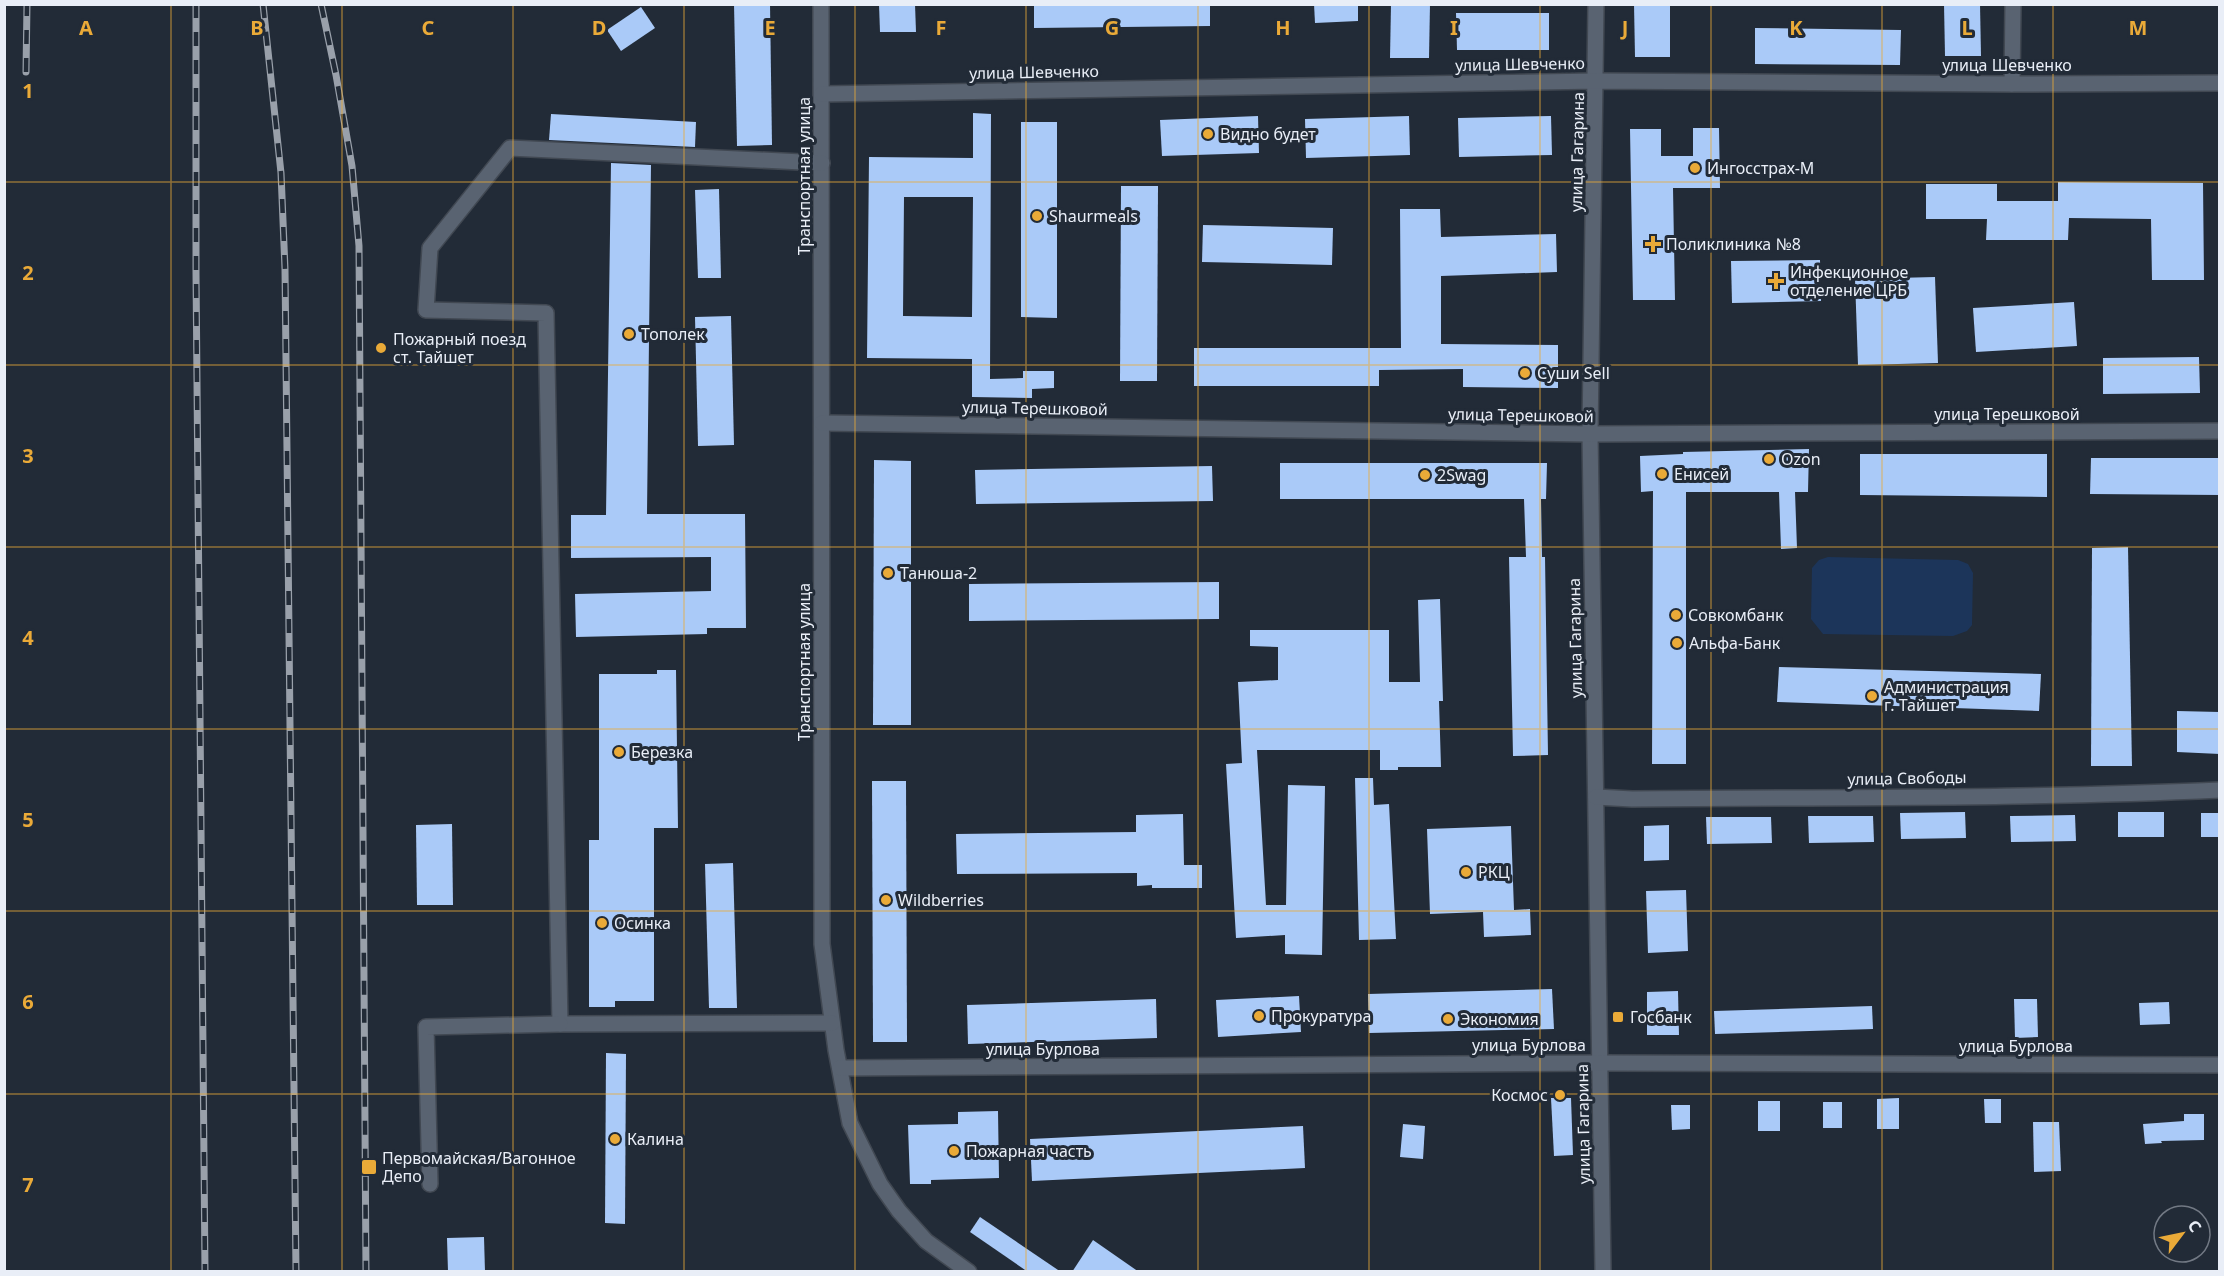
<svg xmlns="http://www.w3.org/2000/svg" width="2224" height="1276" viewBox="0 0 2224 1276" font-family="'Noto Sans',sans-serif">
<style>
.green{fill:#1c355a}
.building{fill:#aacaf8;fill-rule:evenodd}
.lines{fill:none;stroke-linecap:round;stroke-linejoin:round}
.street-casing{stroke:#414852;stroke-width:18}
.street{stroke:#596371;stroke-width:15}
.rail-casing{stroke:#99a0aa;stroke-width:7}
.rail{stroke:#222b37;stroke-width:4.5;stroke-dasharray:14;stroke-linecap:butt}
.grid{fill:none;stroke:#eaaa38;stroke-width:1.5;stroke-opacity:0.55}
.poi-dot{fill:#eaaa38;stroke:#222b37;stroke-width:2}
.labels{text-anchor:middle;stroke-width:6;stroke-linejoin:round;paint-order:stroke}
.street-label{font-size:16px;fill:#e9eef7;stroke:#222b37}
.poi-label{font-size:16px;fill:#e9eef7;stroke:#222b37;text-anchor:start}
.grid-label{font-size:20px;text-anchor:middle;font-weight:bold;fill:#eaaa38;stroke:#222b37;stroke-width:6;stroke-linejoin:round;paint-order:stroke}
</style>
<rect width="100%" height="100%" fill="#222b37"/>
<!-- green -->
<path class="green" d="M 1828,557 L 1958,560 L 1968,564 L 1973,573 L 1972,625 L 1967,631 L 1953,636 L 1823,634 L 1811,619 L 1812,568 L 1819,560 Z"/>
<!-- building -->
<g class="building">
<path d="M 734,4 L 770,4 L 772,145 L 737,146 Z"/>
<path d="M 879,4 L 915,4 L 916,32 L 880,32 Z"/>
<path d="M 1034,4 L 1210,4 L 1210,26 L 1034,28 Z"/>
<path d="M 1314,4 L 1358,4 L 1358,21 L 1315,23 Z"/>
<path d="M 1391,4 L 1430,4 L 1429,58 L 1390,58 Z"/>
<path d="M 1634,4 L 1670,4 L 1670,57 L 1635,57 Z"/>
<path d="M 1944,4 L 1980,4 L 1981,56 L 1945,56 Z"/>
<path d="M 641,7 L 655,28 L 621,51 L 607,30 Z"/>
<path d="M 1456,13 L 1549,13 L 1549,50 L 1457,50 Z"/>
<path d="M 1755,28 L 1901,30 L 1900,65 L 1755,64 Z"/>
<path d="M 973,113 L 991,114 L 990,379 L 1023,378 L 1023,371 L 1054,371 L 1054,388 L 1032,389 L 1032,398 L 972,397 L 972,359 L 867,358 L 869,157 L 973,158 ZM 904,197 L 973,197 L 972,317 L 903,316 Z"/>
<path d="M 551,114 L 696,122 L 695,147 L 549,140 Z"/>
<path d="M 1258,116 L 1259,153 L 1162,156 L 1160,120 Z"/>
<path d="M 1409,116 L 1410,155 L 1306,158 L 1305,119 Z"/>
<path d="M 1551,116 L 1552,155 L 1459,157 L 1458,118 Z"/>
<path d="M 1021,122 L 1057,122 L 1057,318 L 1021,317 Z"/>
<path d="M 1693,128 L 1719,128 L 1720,188 L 1673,188 L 1675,300 L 1633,300 L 1630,129 L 1661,129 L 1661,156 L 1693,156 Z"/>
<path d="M 611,163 L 651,165 L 647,514 L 745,514 L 746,628 L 707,628 L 707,634 L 576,637 L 575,594 L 711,591 L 711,557 L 571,558 L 571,515 L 606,515 Z"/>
<path d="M 2058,182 L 2203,183 L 2204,280 L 2152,280 L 2151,219 L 2069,218 L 2068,240 L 1986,240 L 1987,219 L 1926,219 L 1926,184 L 1997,184 L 1997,201 L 2058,201 Z"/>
<path d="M 1121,186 L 1158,186 L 1157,381 L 1120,381 Z"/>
<path d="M 719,189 L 721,278 L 698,278 L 695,190 Z"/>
<path d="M 1400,209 L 1440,209 L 1441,237 L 1556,234 L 1557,272 L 1441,276 L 1441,344 L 1558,345 L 1558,388 L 1463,387 L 1463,369 L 1379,370 L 1379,386 L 1194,386 L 1194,348 L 1401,348 Z"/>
<path d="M 1203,225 L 1333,228 L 1332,265 L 1202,262 Z"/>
<path d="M 1820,260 L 1821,301 L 1732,303 L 1731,261 Z"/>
<path d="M 1935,277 L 1938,363 L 1858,365 L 1855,279 Z"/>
<path d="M 2074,302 L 2077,346 L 1976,352 L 1973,308 Z"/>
<path d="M 731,316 L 734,445 L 698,446 L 695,317 Z"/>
<path d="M 2199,357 L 2200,393 L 2103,394 L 2103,358 Z"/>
<path d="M 1809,449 L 1808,492 L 1795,492 L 1797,548 L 1781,549 L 1779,492 L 1686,492 L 1686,764 L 1652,764 L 1653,491 L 1641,492 L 1640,456 L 1683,454 L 1683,452 Z"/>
<path d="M 1860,454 L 2047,454 L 2047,497 L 1860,495 Z"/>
<path d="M 2091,458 L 2220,458 L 2220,495 L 2090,494 Z"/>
<path d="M 874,460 L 911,461 L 911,725 L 873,725 Z"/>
<path d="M 1280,463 L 1547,463 L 1546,499 L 1541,499 L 1542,557 L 1545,557 L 1548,755 L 1513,756 L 1509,557 L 1526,557 L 1524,499 L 1280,499 Z"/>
<path d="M 1212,466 L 1213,501 L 976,504 L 975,470 Z"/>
<path d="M 2128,547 L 2132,766 L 2091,766 L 2092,548 Z"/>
<path d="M 1219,582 L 1219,619 L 969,621 L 969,584 Z"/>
<path d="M 1440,599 L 1443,701 L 1439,701 L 1441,767 L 1398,767 L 1398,770 L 1380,770 L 1380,750 L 1257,750 L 1266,905 L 1286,905 L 1288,785 L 1325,786 L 1322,955 L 1285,954 L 1285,935 L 1236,938 L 1226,764 L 1242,763 L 1238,682 L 1278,680 L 1278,647 L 1250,646 L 1250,630 L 1389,630 L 1389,682 L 1420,682 L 1418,600 Z"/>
<path d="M 1779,667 L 2041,674 L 2039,711 L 1777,702 Z"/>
<path d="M 657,670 L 676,670 L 678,828 L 654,828 L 654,1001 L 615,1001 L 615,1007 L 589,1007 L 589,840 L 599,840 L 599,674 L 657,674 Z"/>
<path d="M 2177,711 L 2220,712 L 2220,754 L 2177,752 Z"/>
<path d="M 1355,778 L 1373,778 L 1374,805 L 1389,804 L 1396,939 L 1359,940 Z"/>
<path d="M 872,781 L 906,781 L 907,1042 L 873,1042 Z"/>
<path d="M 1965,812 L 1966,838 L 1901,839 L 1900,813 Z"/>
<rect x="2118" y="812" width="46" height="25"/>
<rect x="2201" y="813" width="19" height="24"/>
<path d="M 1183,814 L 1184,865 L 1202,865 L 1202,888 L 1152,888 L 1152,885 L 1137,886 L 1137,873 L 957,874 L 956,834 L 1136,832 L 1136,815 Z"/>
<path d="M 2075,815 L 2076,841 L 2011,842 L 2010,816 Z"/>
<path d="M 1808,816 L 1873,816 L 1874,842 L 1809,843 Z"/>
<path d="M 1706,817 L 1771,817 L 1772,843 L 1707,844 Z"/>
<path d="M 452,824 L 453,905 L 417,905 L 416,825 Z"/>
<path d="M 1669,825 L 1669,860 L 1644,861 L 1644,826 Z"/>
<path d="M 1511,826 L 1514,910 L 1530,909 L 1531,935 L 1484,937 L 1483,912 L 1430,914 L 1427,829 Z"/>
<path d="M 733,863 L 737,1008 L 709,1008 L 705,864 Z"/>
<path d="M 1686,890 L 1688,951 L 1648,953 L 1646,891 Z"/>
<path d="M 1552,989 L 1554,1029 L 1369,1033 L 1368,994 Z"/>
<path d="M 1678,991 L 1679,1035 L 1647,1035 L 1647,992 Z"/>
<path d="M 1299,996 L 1301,1032 L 1218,1037 L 1216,1000 Z"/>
<path d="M 1156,999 L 1157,1038 L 968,1044 L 967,1005 Z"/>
<path d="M 2014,999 L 2037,999 L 2038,1037 L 2015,1038 Z"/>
<path d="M 2169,1002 L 2170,1024 L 2140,1025 L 2139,1003 Z"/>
<path d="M 1872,1006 L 1873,1029 L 1715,1034 L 1714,1011 Z"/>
<path d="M 606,1053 L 626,1054 L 625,1224 L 605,1223 Z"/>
<path d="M 1551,1098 L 1571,1098 L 1573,1155 L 1554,1156 Z"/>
<path d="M 1899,1098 L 1899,1129 L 1877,1129 L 1877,1099 Z"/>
<path d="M 1984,1099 L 2001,1099 L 2001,1123 L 1985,1123 Z"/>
<rect x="1758" y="1101" width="22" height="30"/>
<rect x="1823" y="1102" width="19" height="26"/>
<path d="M 1671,1105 L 1690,1105 L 1690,1129 L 1672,1130 Z"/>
<path d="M 998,1111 L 999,1178 L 931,1180 L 931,1184 L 910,1184 L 908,1125 L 958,1124 L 958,1112 Z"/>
<path d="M 2184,1114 L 2204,1114 L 2204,1140 L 2161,1141 L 2162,1143 L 2145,1144 L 2143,1124 L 2184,1121 Z"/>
<path d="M 2033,1122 L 2059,1122 L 2061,1171 L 2034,1172 Z"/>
<path d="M 1403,1124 L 1425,1126 L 1423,1159 L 1400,1157 Z"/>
<path d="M 1303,1126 L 1305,1168 L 1032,1181 L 1030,1139 Z"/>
<path d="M 980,1217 L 1061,1272 L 1028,1272 L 970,1232 Z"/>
<path d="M 484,1237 L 485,1272 L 448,1272 L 447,1238 Z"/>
<path d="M 1093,1240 L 1139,1272 L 1072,1272 Z"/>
</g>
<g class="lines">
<!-- street casing -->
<g class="street-casing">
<g id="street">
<path d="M 821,4 L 822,944 L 836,1050 L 850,1123 L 880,1184 L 899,1211 L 926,1241 L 969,1272"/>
<path d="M 1596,4 L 1590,434 L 1603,1272"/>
<path d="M 2012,84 L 2013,4"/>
<path d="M 822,94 L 1596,81 L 2012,84 L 2220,83"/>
<path d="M 822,163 L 510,148 L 430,248 L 426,310 L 546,313 L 560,1024 L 832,1023"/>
<path d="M 822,423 L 1590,434 L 2220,431"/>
<path d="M 1596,797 L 1632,799 C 1828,797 2024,799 2220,790"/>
<path d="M 840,1068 L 1599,1063 L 2220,1065"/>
<path d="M 430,1184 L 426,1027 L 560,1024"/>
</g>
</g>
<!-- street -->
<use href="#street" class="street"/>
<!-- rail casing -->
<g class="rail-casing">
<g id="rail">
<path d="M 196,4 L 196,272 L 205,1272"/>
<path d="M 263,4 L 281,173 L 285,269 L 296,1272"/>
<path d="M 321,4 L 336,75 L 352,166 L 359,246 L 366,1272"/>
<path d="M 26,72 L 27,4"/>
</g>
</g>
<!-- rail -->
<use href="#rail" class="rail"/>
</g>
<!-- grid -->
<path class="grid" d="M 171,4 L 171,1272M 342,4 L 342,1272M 513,4 L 513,1272M 684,4 L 684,1272M 855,4 L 855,1272M 1026,4 L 1026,1272M 1198,4 L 1198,1272M 1369,4 L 1369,1272M 1540,4 L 1540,1272M 1711,4 L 1711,1272M 1882,4 L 1882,1272M 2053,4 L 2053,1272M 4,182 L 2220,182M 4,365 L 2220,365M 4,547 L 2220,547M 4,729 L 2220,729M 4,911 L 2220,911M 4,1094 L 2220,1094"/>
<!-- markers -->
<g class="poi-dot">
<circle cx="1208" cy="134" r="6"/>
<circle cx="1695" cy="168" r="6"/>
<circle cx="1037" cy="216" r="6"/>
<path d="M1650 235h6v6h6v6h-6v6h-6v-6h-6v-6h6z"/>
<path d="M1773 272h6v6h6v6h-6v6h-6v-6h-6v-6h6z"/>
<circle cx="629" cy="334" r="6"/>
<circle cx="381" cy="348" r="6"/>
<circle cx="1525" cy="373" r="6"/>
<circle cx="1769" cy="459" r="6"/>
<circle cx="1662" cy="474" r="6"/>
<circle cx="1425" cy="475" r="6"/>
<circle cx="888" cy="573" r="6"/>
<circle cx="1676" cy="615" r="6"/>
<circle cx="1677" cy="643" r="6"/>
<circle cx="1872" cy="696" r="6"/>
<circle cx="619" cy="752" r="6"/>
<circle cx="1466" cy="872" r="6"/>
<circle cx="886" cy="900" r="6"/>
<circle cx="602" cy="923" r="6"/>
<circle cx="1259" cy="1016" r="6"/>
<rect x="1612" y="1011" width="12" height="12" rx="3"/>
<circle cx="1448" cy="1019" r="6"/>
<circle cx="1560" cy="1095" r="6"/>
<circle cx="615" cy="1139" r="6"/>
<circle cx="954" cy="1151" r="6"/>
<rect x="361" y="1159" width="16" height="16" rx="3"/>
</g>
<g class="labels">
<!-- street labels -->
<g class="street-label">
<text transform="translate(1520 64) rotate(-1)" y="6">улица Шевченко</text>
<text x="2007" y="71">улица Шевченко</text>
<text transform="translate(1034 72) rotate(-1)" y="6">улица Шевченко</text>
<text transform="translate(1577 152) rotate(-89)" y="6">улица Гагарина</text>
<text transform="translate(804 176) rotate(-90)" y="6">Транспортная улица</text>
<text transform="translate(1035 408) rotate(1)" y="6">улица Терешковой</text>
<text x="2007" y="420">улица Терешковой</text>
<text transform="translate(1521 415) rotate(1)" y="6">улица Терешковой</text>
<text transform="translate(1575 638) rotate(-91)" y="6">улица Гагарина</text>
<text transform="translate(804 662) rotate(-90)" y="6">Транспортная улица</text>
<text transform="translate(1907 778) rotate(-1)" y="6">улица Свободы</text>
<text x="1529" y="1051">улица Бурлова</text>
<text x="2016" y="1052">улица Бурлова</text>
<text x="1043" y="1055">улица Бурлова</text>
<text transform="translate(1583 1124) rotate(-91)" y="6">улица Гагарина</text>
</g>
<!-- poi labels -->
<g class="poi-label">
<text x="1220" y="140">Видно будет</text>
<text x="1707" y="174">Ингосстрах-М</text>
<text x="1049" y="222">Shaurmeals</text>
<text x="1666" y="250">Поликлиника №8</text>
<text x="1790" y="278">Инфекционное<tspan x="1790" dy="18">отделение ЦРБ</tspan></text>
<text x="641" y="340">Тополек</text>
<text x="393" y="345">Пожарный поезд<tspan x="393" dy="18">ст. Тайшет</tspan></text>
<text x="1537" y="379">Суши Sell</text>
<text x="1781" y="465">Ozon</text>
<text x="1674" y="480">Енисей</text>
<text x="1437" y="481">2Swag</text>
<text x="900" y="579">Танюша-2</text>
<text x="1688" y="621">Совкомбанк</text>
<text x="1689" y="649">Альфа-Банк</text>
<text x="1884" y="693">Администрация<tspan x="1884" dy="18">г. Тайшет</tspan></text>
<text x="631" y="758">Березка</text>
<text x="1478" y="878">РКЦ</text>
<text x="898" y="906">Wildberries</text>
<text x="614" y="929">Осинка</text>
<text x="1271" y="1022">Прокуратура</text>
<text x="1630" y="1023">Госбанк</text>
<text x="1460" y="1025">Экономия</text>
<text x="1548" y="1101" text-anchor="end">Космос</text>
<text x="627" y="1145">Калина</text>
<text x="966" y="1157">Пожарная часть</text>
<text x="382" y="1164">Первомайская/Вагонное<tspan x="382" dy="18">Депо</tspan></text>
</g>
</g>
<g class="grid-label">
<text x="86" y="35">A</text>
<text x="257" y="35">B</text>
<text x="428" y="35">C</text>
<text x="599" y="35">D</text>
<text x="770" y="35">E</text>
<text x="941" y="35">F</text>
<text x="1112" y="35">G</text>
<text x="1283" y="35">H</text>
<text x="1454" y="35">I</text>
<text x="1625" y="35">J</text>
<text x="1796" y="35">K</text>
<text x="1967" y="35">L</text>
<text x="2138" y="35">M</text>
<text x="28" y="98">1</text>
<text x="28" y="280">2</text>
<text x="28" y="463">3</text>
<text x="28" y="645">4</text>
<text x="28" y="827">5</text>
<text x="28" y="1009">6</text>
<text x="28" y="1192">7</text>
</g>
<!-- border -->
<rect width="2224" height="1276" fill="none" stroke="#e9eef7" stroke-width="12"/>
<!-- north arrow -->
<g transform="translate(2182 1234) rotate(58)"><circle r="28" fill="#222b37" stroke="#727984" stroke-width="1.5"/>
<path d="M0-4.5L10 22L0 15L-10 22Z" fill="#eaaa38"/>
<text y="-9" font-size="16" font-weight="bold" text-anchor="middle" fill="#e9eef7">С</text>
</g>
</svg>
